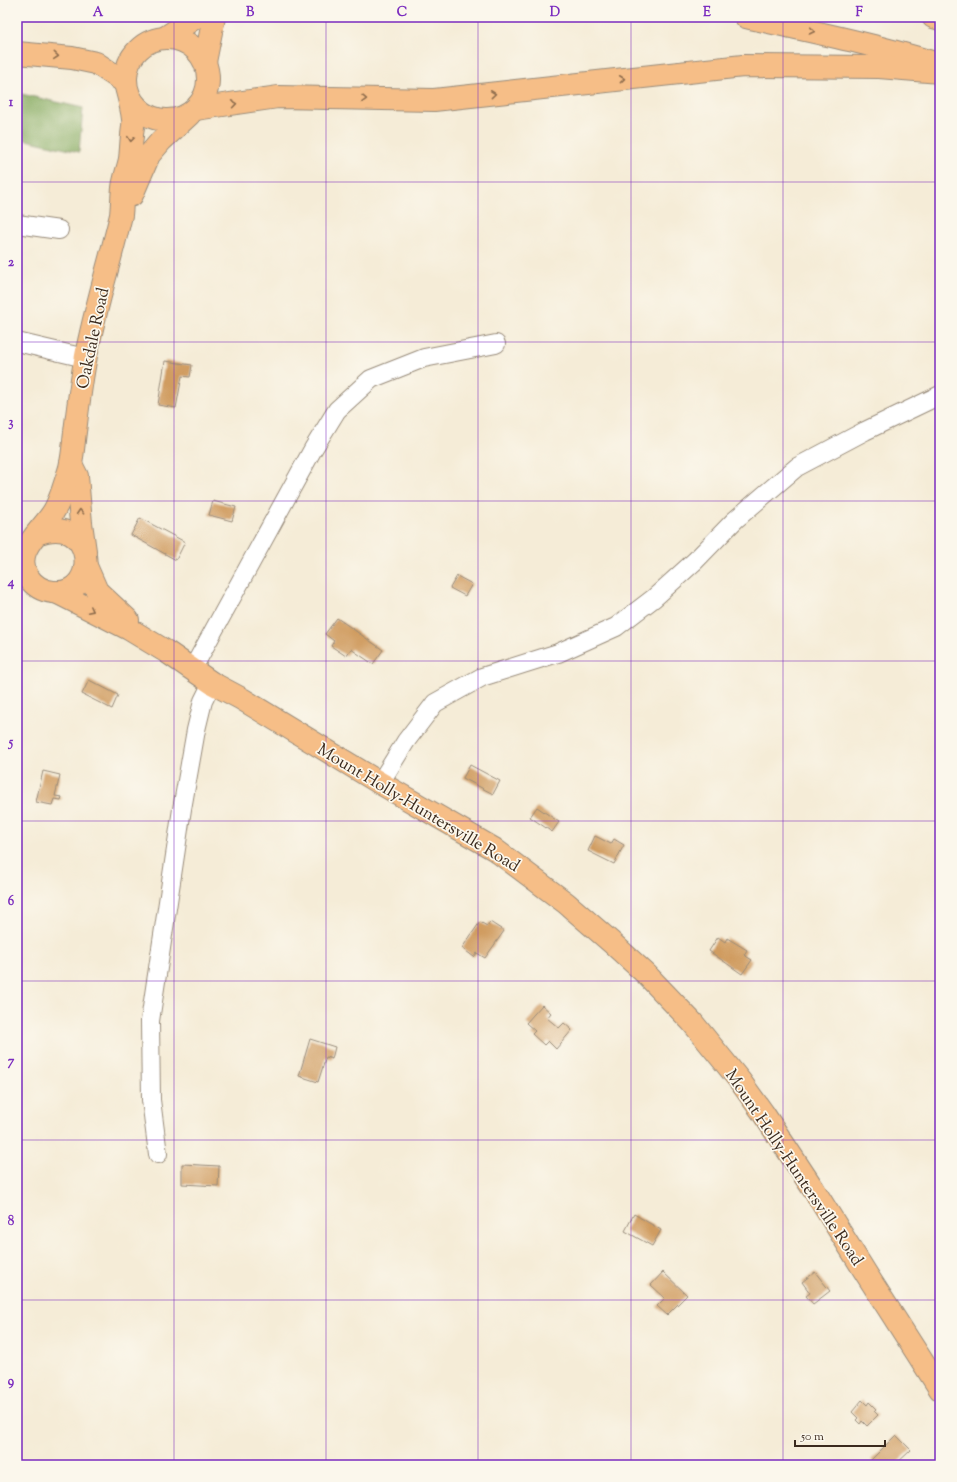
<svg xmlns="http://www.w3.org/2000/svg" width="957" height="1482" viewBox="0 0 957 1482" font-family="'Sorts Mill Goudy',serif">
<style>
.forest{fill:#87ac62;stroke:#616b40}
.building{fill:#d09c61}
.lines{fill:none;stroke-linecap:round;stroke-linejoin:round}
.minor-casing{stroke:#988b7a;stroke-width:20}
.major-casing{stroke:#988b7a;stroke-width:24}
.highway-casing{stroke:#988b7a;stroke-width:24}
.minor{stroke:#fff;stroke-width:18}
.major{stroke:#f6be87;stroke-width:22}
.highway{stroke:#f6be87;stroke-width:22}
.oneway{stroke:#8f6d4d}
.grid{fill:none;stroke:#7b2cbf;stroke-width:1;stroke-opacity:0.55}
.labels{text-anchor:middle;stroke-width:3.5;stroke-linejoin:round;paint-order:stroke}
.street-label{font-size:17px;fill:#3b2a1e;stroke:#fbf7ec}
.neatline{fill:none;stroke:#7b2cbf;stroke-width:1.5}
.grid-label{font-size:13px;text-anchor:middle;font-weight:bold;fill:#7b2cbf}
</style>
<rect width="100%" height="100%" fill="#fbf7ec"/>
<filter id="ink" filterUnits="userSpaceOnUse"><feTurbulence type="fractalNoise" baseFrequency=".025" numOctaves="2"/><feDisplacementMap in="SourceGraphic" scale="8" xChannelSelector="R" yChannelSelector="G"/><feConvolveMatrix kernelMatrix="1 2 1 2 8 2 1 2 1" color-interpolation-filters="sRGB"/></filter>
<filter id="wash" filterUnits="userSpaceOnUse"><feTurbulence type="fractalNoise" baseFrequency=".012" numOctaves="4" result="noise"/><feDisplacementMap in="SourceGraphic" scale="16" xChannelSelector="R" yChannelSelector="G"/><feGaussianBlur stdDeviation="0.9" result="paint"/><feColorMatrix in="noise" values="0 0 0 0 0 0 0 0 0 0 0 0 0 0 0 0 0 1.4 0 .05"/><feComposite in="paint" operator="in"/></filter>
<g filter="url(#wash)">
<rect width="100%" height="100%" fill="#f5ecd7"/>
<!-- forest -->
<path class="forest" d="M 17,93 L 83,108 L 79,152 L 17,138 Z"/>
<g id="blocks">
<!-- building -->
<g class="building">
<path d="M 165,361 L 192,365 L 190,377 L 182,376 L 176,408 L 158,405 Z"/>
<path d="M 213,501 L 236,507 L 232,521 L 209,515 Z"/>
<path d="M 140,518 L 185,542 L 176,560 L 131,535 Z"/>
<path d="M 457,576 L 472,584 L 465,596 L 450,588 Z"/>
<path d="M 337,618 L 383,650 L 373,664 L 351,649 L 346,656 L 331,646 L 334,641 L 325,634 Z"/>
<path d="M 89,680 L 118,695 L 112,709 L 82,694 Z"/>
<path d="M 470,765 L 500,781 L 493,794 L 463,778 Z"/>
<path d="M 43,771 L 60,775 L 55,796 L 62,797 L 61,800 L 54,799 L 52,805 L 36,802 Z"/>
<path d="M 537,807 L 559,822 L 552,832 L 530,817 Z"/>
<path d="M 595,836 L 611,844 L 614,839 L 624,845 L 614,864 L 588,851 Z"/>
<path d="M 480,922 L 487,926 L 490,922 L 504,931 L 485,958 L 477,953 L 474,957 L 462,948 Z"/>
<path d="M 718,937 L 725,942 L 727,938 L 747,950 L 744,955 L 752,960 L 742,974 L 709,951 Z"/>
<path d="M 542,1005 L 551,1013 L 547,1018 L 559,1028 L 564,1023 L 572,1030 L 556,1049 L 548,1041 L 544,1045 L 532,1034 L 535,1031 L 526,1023 Z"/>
<path d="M 310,1039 L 335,1047 L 332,1059 L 326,1057 L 318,1082 L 299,1076 Z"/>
<path d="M 182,1164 L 219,1166 L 218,1186 L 182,1184 Z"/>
<path d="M 634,1214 L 661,1230 L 652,1246 L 625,1231 Z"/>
<path d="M 663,1272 L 687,1295 L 667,1315 L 657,1306 L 665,1298 L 651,1285 Z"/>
<path d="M 815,1272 L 830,1291 L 813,1304 L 806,1296 L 810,1293 L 802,1282 Z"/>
<path d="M 862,1400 L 867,1405 L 869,1402 L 876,1409 L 874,1411 L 878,1415 L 867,1426 L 862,1421 L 860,1424 L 856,1420 L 858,1418 L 852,1412 Z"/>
<path d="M 896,1435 L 911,1450 L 895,1465 L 876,1465 L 871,1460 Z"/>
</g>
</g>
</g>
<g filter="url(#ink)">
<use href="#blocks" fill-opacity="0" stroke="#988b7a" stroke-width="1"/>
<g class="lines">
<!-- minor casing -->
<g class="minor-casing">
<g id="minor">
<path d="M 17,224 L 59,230"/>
<path d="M 17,342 L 85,358"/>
<path d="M 192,670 L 313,449 L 337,410 L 371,379 L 424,358 L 496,344"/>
<path d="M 380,783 L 406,741 L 435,703 L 482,677 L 558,653 L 616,627 L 654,598 L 695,561 L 735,520 L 797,467 L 865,431 L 940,395"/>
<path d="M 158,1154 L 151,1100 L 150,1021 L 182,809 L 196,730 L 203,701 L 212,683"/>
</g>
</g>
<!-- major casing -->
<g class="major-casing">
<g id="major">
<path d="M 166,37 L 196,17"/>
<circle cx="167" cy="79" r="41"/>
<path d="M 205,62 L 214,17"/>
<path d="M 132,195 L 149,155 L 161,141 L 189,115"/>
<path d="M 71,464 L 77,476 L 81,523 L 85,551"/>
<path d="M 37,534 C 96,511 101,597 53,592 C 42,591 34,586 28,577 C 11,550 44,530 55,509 C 61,498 64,486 68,474 C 73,461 73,446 75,432 C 78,407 81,381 86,356 C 95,309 110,262 121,215 C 122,206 122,197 123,188 C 124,178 128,169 130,159 C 131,151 131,144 132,136 C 132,131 134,125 133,119 C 132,109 129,98 126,87"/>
<path d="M 86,566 L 97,591 L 128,620"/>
<path d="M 56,592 L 129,629 L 167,652 L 212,683 L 242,699 L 380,783 L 494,849 L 566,903 L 611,942 L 646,974 L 692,1022 L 740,1081 L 763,1113 L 814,1190 L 867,1275 L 940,1389"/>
</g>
</g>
<!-- highway casing -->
<g class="highway-casing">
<g id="highway">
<path d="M 746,17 C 810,31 873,44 935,63"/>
<path d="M 933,17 L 940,19"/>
<path d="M 17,53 L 72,58 L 96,63 L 126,83"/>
<path d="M 196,109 L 278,97 L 434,100 L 743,66 L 879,67 L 940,72"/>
</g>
</g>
<!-- minor -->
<use href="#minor" class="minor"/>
<!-- major -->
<use href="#major" class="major"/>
<!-- highway -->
<use href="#highway" class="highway"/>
</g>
<!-- one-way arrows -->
<defs><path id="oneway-chevron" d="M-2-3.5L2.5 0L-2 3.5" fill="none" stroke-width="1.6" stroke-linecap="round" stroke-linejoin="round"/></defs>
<g class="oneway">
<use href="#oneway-chevron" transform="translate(812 31) rotate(12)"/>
<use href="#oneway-chevron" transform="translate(56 56) rotate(5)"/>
<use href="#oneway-chevron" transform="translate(622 79) rotate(-6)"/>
<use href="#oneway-chevron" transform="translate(493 94) rotate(-6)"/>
<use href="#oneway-chevron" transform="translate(364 99) rotate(1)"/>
<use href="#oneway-chevron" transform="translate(234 104) rotate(-8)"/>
<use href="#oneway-chevron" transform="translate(131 139) rotate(96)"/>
<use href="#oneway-chevron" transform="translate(80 512) rotate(-93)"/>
<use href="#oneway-chevron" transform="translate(91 610) rotate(27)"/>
</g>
</g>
<!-- grid -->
<path class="grid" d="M 174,17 L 174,1465M 326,17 L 326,1465M 478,17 L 478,1465M 631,17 L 631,1465M 783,17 L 783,1465M 17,182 L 940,182M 17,342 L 940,342M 17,501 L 940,501M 17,661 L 940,661M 17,821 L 940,821M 17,981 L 940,981M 17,1140 L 940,1140M 17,1300 L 940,1300"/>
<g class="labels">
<!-- street labels -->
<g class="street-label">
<text transform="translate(92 338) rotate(-78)" y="6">Oakdale Road</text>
<text transform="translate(419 807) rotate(31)" y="6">Mount Holly-Huntersville Road</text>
<text transform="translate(795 1167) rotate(56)" y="6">Mount Holly-Huntersville Road</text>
</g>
</g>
<!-- margin -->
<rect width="957" height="1482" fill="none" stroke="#fbf7ec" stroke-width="44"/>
<!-- scale -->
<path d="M795 1440v6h90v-6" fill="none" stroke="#3b2a1e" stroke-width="2"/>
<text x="801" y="1440" font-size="12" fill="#3b2a1e" stroke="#fbf7ec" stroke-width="3" paint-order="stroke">50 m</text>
<rect x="22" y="22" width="913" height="1438" class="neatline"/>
<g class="grid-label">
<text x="98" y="16">A</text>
<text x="250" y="16">B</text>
<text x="402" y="16">C</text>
<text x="555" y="16">D</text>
<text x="707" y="16">E</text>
<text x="859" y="16">F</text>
<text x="11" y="106">1</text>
<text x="11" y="266">2</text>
<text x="11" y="426">3</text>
<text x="11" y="586">4</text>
<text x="11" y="746">5</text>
<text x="11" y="905">6</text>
<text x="11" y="1065">7</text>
<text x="11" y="1225">8</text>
<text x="11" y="1385">9</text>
</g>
</svg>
